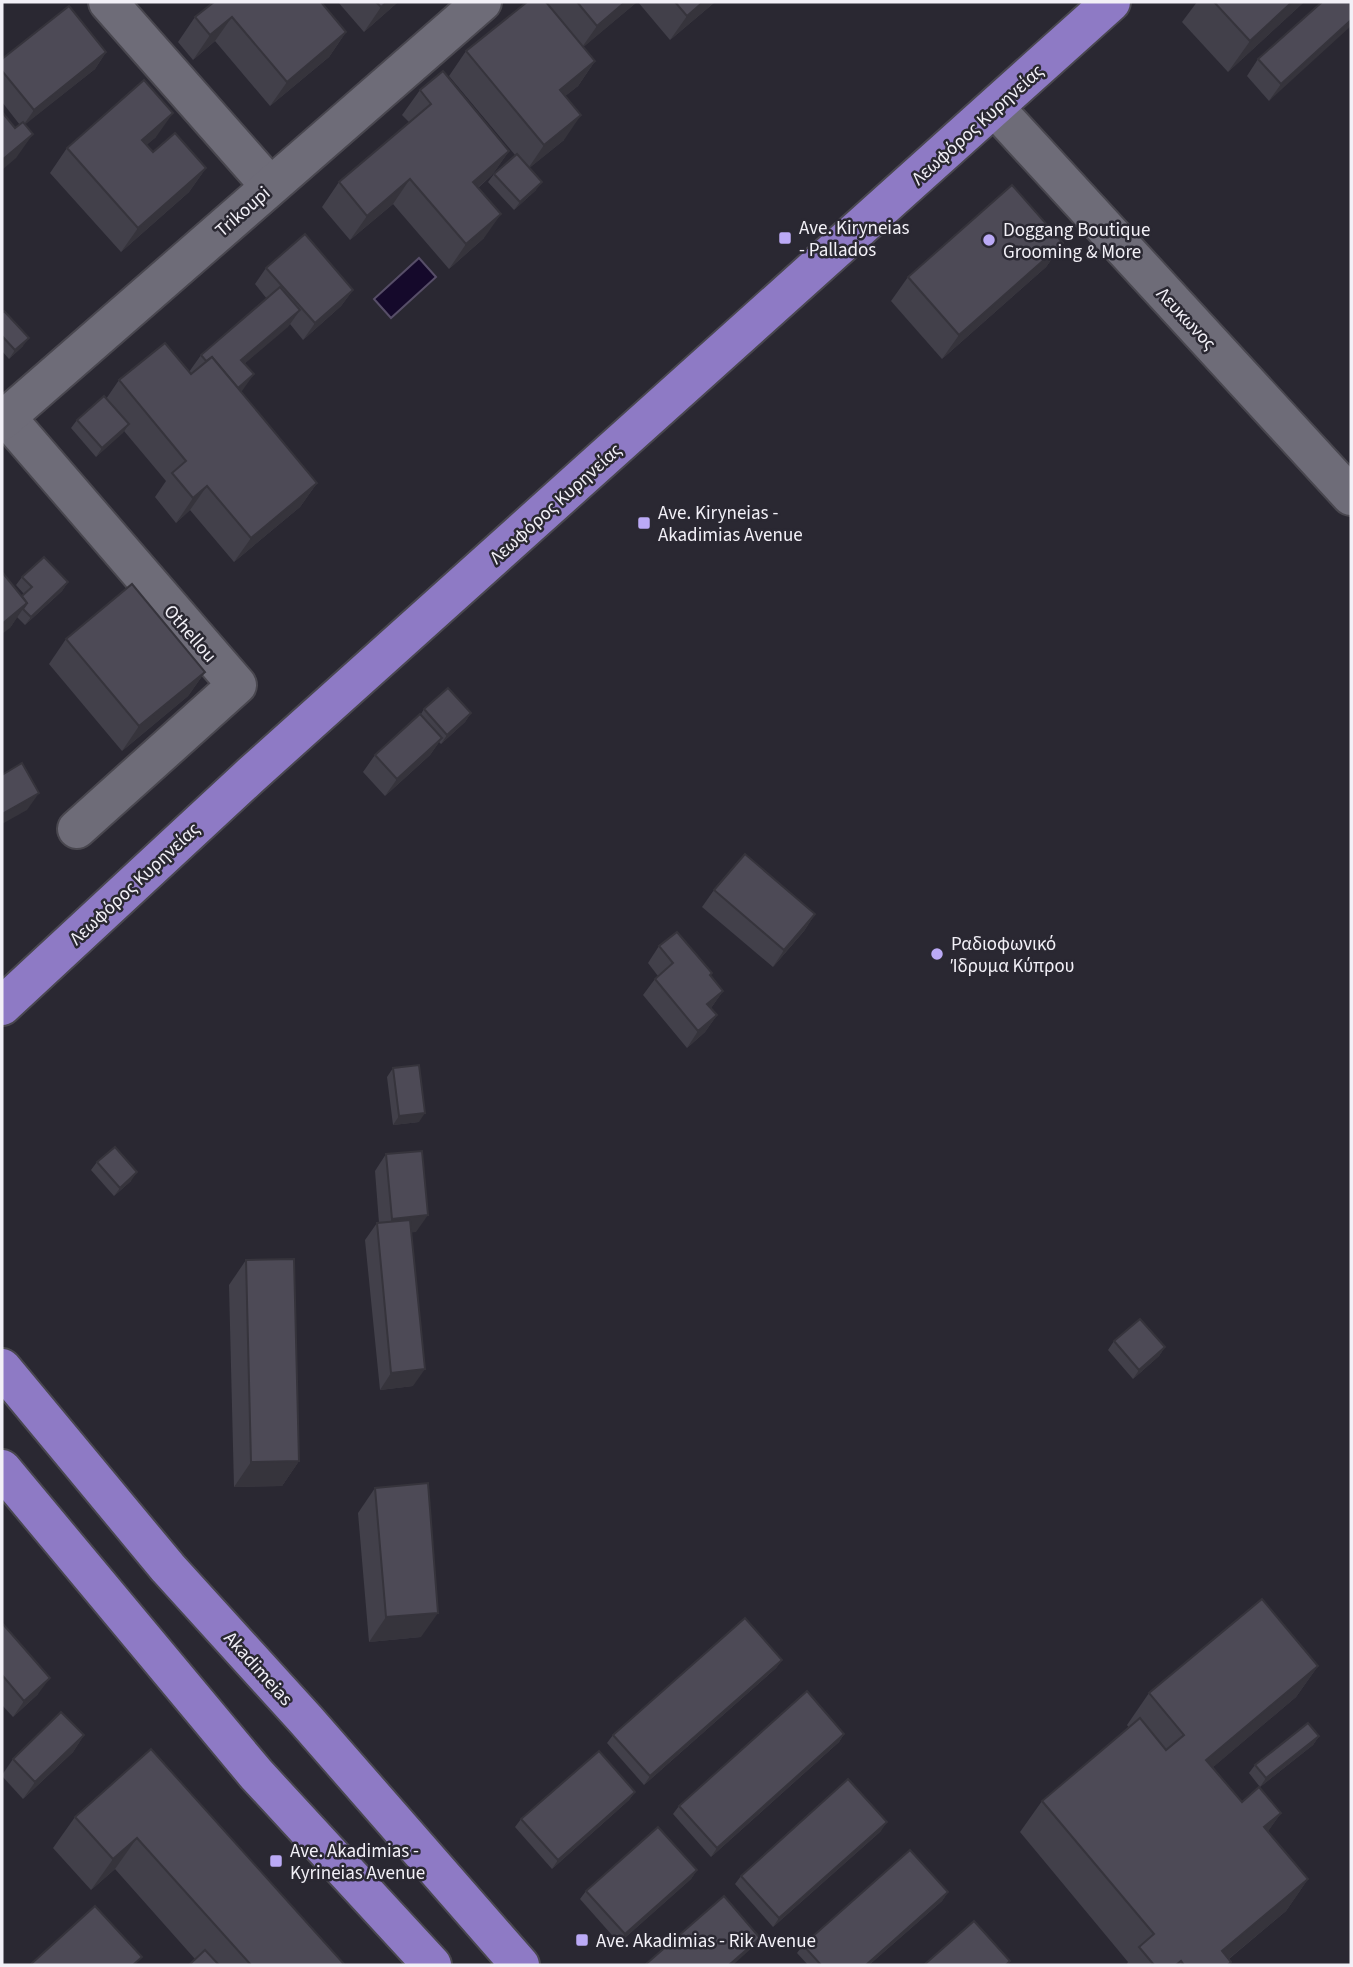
<svg xmlns="http://www.w3.org/2000/svg" width="1353" height="1967" viewBox="0 0 1353 1967" font-family="'Source Sans 3',sans-serif">
<style>
.water{fill:#15092b;stroke:#574e68;stroke-width:2}
.lines{fill:none;stroke-linecap:round;stroke-linejoin:round}
.minor-casing{stroke:#49474f;stroke-width:42}
.major-casing{stroke:#49474f;stroke-width:42}
.minor{stroke:#6e6c78;stroke-width:38}
.major{stroke:#8e7ac5;stroke-width:38}
.wall{fill:#42404a}
.shaded-wall{fill:#36343c}
.building{fill:#4d4a56;stroke:#36343c;stroke-width:2}
.poi-dot{fill:#bbaaf6;stroke:#2a2832;stroke-width:2.5}
.labels{text-anchor:middle;stroke-width:5;stroke-linejoin:round;paint-order:stroke}
.street-label{font-size:19px;fill:#f2f0f7;stroke:#2a2832}
.poi-label{font-size:19px;fill:#f2f0f7;stroke:#2a2832;text-anchor:start}
</style>
<rect width="100%" height="100%" fill="#2a2832"/>
<!-- water -->
<path class="water" d="M 419,258 L 436,277 L 391,318 L 374,299 Z"/>
<g class="lines">
<!-- minor casing -->
<g class="minor-casing">
<g id="minor">
<path d="M 108,2 L 270,186"/>
<path d="M 995,108 L 1351,496"/>
<path d="M 6,417 L 237,685 L 77,829"/>
<path d="M 2,421 L 482,2"/>
</g>
</g>
<!-- major casing -->
<g class="major-casing">
<g id="major">
<path d="M 2,1006 L 251,775 L 1111,2"/>
<path d="M 2,1368 L 168,1568 L 306,1720 L 520,1965"/>
<path d="M 2,1469 L 256,1774 L 432,1965"/>
</g>
</g>
<!-- minor -->
<use href="#minor" class="minor"/>
<!-- major -->
<use href="#major" class="major"/>
</g>
<!-- wall -->
<g class="wall">
<path d="M 214,2 L 346,32 L 329,57 L 270,106 L 215,41 L 193,60 L 178,42 L 195,17 Z"/>
<path d="M 338,2 L 398,2 L 364,32 Z"/>
<path d="M 527,2 L 637,2 L 583,47 L 595,61 L 578,86 L 565,96 L 564,140 L 529,168 L 536,190 L 514,210 L 488,182 L 494,174 L 515,155 L 449,76 L 466,51 Z"/>
<path d="M 638,2 L 715,2 L 670,40 Z"/>
<path d="M 1197,2 L 1304,2 L 1228,72 L 1182,22 Z"/>
<path d="M 1351,2 L 1269,101 L 1247,76 L 1258,59 Z"/>
<path d="M 106,52 L 95,69 L 25,124 L 16,158 L 15,128 L 20,125 L 2,102 L 2,59 Z"/>
<path d="M 420,90 L 509,151 L 492,175 L 478,188 L 484,238 L 449,269 L 393,204 L 350,240 L 322,207 L 339,182 L 409,122 L 402,115 Z"/>
<path d="M 156,137 L 146,145 L 153,152 L 206,168 L 189,192 L 121,252 L 50,173 L 67,148 Z"/>
<path d="M 1063,243 L 1046,267 L 942,359 L 891,301 L 908,277 Z"/>
<path d="M 266,268 L 353,290 L 341,306 L 303,340 L 290,324 L 245,363 L 242,391 L 241,392 L 317,483 L 300,507 L 234,562 L 190,510 L 176,523 L 155,497 L 166,481 L 124,431 L 96,457 L 71,428 L 77,420 L 106,399 L 119,380 L 189,372 L 201,355 L 267,299 L 255,284 Z"/>
<path d="M 2,313 L 23,346 L 9,359 L 2,351 Z"/>
<path d="M 22,577 L 68,582 L 62,591 L 25,625 L 17,617 L 10,628 L 22,596 L 24,594 L 16,585 Z"/>
<path d="M 66,639 L 205,672 L 188,696 L 122,751 L 49,664 Z"/>
<path d="M 424,709 L 471,713 L 465,722 L 441,744 L 439,742 L 430,755 L 385,796 L 363,772 L 375,755 L 421,714 Z"/>
<path d="M 714,890 L 815,914 L 804,931 L 773,967 L 702,907 Z"/>
<path d="M 659,946 L 710,976 L 723,991 L 711,1008 L 717,1015 L 705,1032 L 687,1048 L 643,995 L 655,979 L 658,976 L 648,963 Z"/>
<path d="M 393,1068 L 419,1122 L 393,1125 L 387,1077 Z"/>
<path d="M 386,1154 L 416,1232 L 411,1232 L 413,1386 L 380,1390 L 365,1240 L 377,1223 L 379,1223 L 375,1171 Z"/>
<path d="M 97,1162 L 131,1181 L 114,1196 L 91,1170 Z"/>
<path d="M 246,1260 L 299,1461 L 282,1486 L 234,1487 L 229,1285 Z"/>
<path d="M 1114,1341 L 1165,1347 L 1159,1356 L 1133,1379 L 1108,1350 Z"/>
<path d="M 375,1488 L 421,1637 L 369,1642 L 358,1513 Z"/>
<path d="M 2,1623 L 38,1694 L 13,1717 L 2,1705 Z"/>
<path d="M 782,1660 L 776,1668 L 644,1785 L 607,1743 L 613,1735 Z"/>
<path d="M 1318,1666 L 1296,1697 L 1213,1767 L 1242,1802 L 1281,1813 L 1268,1831 L 1308,1879 L 1286,1911 L 1229,1959 L 1229,1965 L 1126,1965 L 1128,1962 L 1020,1832 L 1042,1801 L 1129,1728 L 1127,1725 L 1149,1693 Z"/>
<path d="M 844,1734 L 839,1742 L 711,1857 L 673,1814 L 679,1806 Z"/>
<path d="M 84,1735 L 73,1752 L 23,1799 L 2,1776 L 2,1775 L 13,1759 Z"/>
<path d="M 1319,1736 L 1313,1745 L 1260,1787 L 1249,1773 L 1255,1765 Z"/>
<path d="M 151,1749 L 343,1965 L 189,1965 L 195,1959 L 115,1869 L 91,1890 L 53,1848 L 75,1817 Z"/>
<path d="M 635,1792 L 629,1800 L 552,1869 L 515,1827 L 521,1819 Z"/>
<path d="M 881,1831 L 773,1927 L 735,1884 L 741,1876 Z"/>
<path d="M 697,1870 L 691,1879 L 619,1943 L 580,1899 L 586,1891 Z"/>
<path d="M 948,1892 L 942,1901 L 869,1965 L 808,1965 L 797,1953 L 803,1945 Z"/>
</g>
<!-- shaded-wall -->
<g class="shaded-wall">
<path d="M 387,2 L 398,2 L 364,32 L 381,7 Z"/>
<path d="M 625,2 L 637,2 L 580,50 L 597,26 Z"/>
<path d="M 703,2 L 715,2 L 670,40 L 687,16 Z"/>
<path d="M 1292,2 L 1304,2 L 1228,72 L 1250,41 Z"/>
<path d="M 232,17 L 215,41 L 193,60 L 210,35 Z"/>
<path d="M 1351,20 L 1351,26 L 1269,101 L 1281,84 Z"/>
<path d="M 346,32 L 329,57 L 270,106 L 287,82 Z"/>
<path d="M 106,52 L 95,69 L 22,127 L 34,110 Z"/>
<path d="M 595,61 L 578,86 L 543,114 L 560,90 Z"/>
<path d="M 173,113 L 156,137 L 125,164 L 142,140 Z"/>
<path d="M 581,115 L 564,140 L 527,170 L 544,145 Z"/>
<path d="M 33,134 L 16,158 L 2,170 L 2,160 Z"/>
<path d="M 509,151 L 492,175 L 456,206 L 473,182 Z"/>
<path d="M 206,168 L 189,192 L 121,252 L 138,228 Z"/>
<path d="M 410,179 L 393,204 L 350,240 L 367,216 Z"/>
<path d="M 542,182 L 536,190 L 514,210 L 520,202 Z"/>
<path d="M 501,214 L 484,238 L 449,269 L 466,244 Z"/>
<path d="M 1063,243 L 1046,267 L 942,359 L 959,335 Z"/>
<path d="M 353,290 L 341,306 L 303,340 L 315,323 Z"/>
<path d="M 300,310 L 288,327 L 230,376 L 241,360 Z"/>
<path d="M 29,338 L 23,346 L 9,359 L 15,350 Z"/>
<path d="M 254,374 L 242,391 L 221,409 L 233,392 Z"/>
<path d="M 129,424 L 123,433 L 96,457 L 102,448 Z"/>
<path d="M 317,483 L 300,507 L 234,562 L 251,538 Z"/>
<path d="M 207,486 L 190,510 L 176,523 L 193,498 Z"/>
<path d="M 68,582 L 62,591 L 25,625 L 31,617 Z"/>
<path d="M 27,603 L 10,628 L 2,634 L 2,624 Z"/>
<path d="M 205,672 L 188,696 L 122,751 L 139,726 Z"/>
<path d="M 471,713 L 465,722 L 441,744 L 447,735 Z"/>
<path d="M 442,738 L 430,755 L 385,796 L 397,779 Z"/>
<path d="M 39,793 L 27,810 L 2,824 L 2,814 Z"/>
<path d="M 815,914 L 804,931 L 773,967 L 784,950 Z"/>
<path d="M 723,991 L 711,1008 L 707,1004 Z"/>
<path d="M 717,1015 L 705,1032 L 687,1048 L 698,1031 Z"/>
<path d="M 425,1113 L 419,1122 L 393,1125 L 399,1116 Z"/>
<path d="M 137,1172 L 131,1181 L 114,1196 L 120,1188 Z"/>
<path d="M 428,1215 L 416,1232 L 381,1236 L 392,1219 Z"/>
<path d="M 1165,1347 L 1159,1356 L 1133,1379 L 1139,1370 Z"/>
<path d="M 425,1369 L 413,1386 L 380,1390 L 391,1373 Z"/>
<path d="M 299,1461 L 282,1486 L 234,1487 L 251,1462 Z"/>
<path d="M 438,1613 L 421,1637 L 369,1642 L 386,1617 Z"/>
<path d="M 782,1660 L 776,1668 L 644,1785 L 650,1776 Z"/>
<path d="M 1318,1666 L 1296,1697 L 1185,1791 L 1206,1760 Z"/>
<path d="M 50,1678 L 38,1694 L 13,1717 L 24,1701 Z"/>
<path d="M 844,1734 L 839,1742 L 711,1857 L 717,1848 Z"/>
<path d="M 84,1735 L 73,1752 L 23,1799 L 35,1782 Z"/>
<path d="M 1319,1736 L 1313,1745 L 1260,1787 L 1266,1778 Z"/>
<path d="M 635,1792 L 629,1800 L 552,1869 L 558,1860 Z"/>
<path d="M 1281,1813 L 1259,1844 L 1264,1827 Z"/>
<path d="M 887,1822 L 881,1831 L 773,1927 L 779,1918 Z"/>
<path d="M 137,1838 L 115,1869 L 91,1890 L 113,1859 Z"/>
<path d="M 697,1870 L 691,1879 L 619,1943 L 625,1934 Z"/>
<path d="M 1308,1879 L 1286,1911 L 1221,1965 L 1222,1951 Z"/>
<path d="M 948,1892 L 942,1901 L 869,1965 L 866,1965 Z"/>
<path d="M 760,1938 L 754,1946 L 733,1965 L 729,1965 Z"/>
</g>
<!-- building -->
<g class="building">
<path d="M 214,2 L 321,2 L 346,32 L 287,82 L 232,17 L 210,35 L 195,17 Z"/>
<path d="M 376,2 L 387,2 L 381,7 Z"/>
<path d="M 527,2 L 546,2 L 595,61 L 560,90 L 581,115 L 544,145 L 466,51 Z"/>
<path d="M 577,2 L 625,2 L 597,26 Z"/>
<path d="M 675,2 L 703,2 L 687,16 Z"/>
<path d="M 1214,2 L 1292,2 L 1250,41 Z"/>
<path d="M 1322,2 L 1351,2 L 1351,20 L 1281,84 L 1258,59 Z"/>
<path d="M 69,6 L 106,52 L 34,110 L 2,71 L 2,59 Z"/>
<path d="M 443,71 L 509,151 L 473,182 L 501,214 L 466,244 L 410,179 L 367,216 L 339,182 L 431,104 L 420,90 Z"/>
<path d="M 144,80 L 173,113 L 142,140 L 153,152 L 175,133 L 206,168 L 138,228 L 67,148 Z"/>
<path d="M 2,112 L 15,128 L 23,122 L 33,134 L 2,160 Z"/>
<path d="M 517,154 L 542,182 L 520,202 L 494,174 Z"/>
<path d="M 1012,185 L 1063,243 L 959,335 L 908,277 Z"/>
<path d="M 305,234 L 353,290 L 315,323 L 266,268 Z"/>
<path d="M 280,287 L 300,310 L 241,360 L 254,374 L 238,388 L 212,357 L 206,361 L 201,355 Z"/>
<path d="M 4,311 L 29,338 L 15,350 L 2,336 L 2,313 Z"/>
<path d="M 165,343 L 191,374 L 212,357 L 317,483 L 251,538 L 207,486 L 193,498 L 172,473 L 186,461 L 119,380 Z"/>
<path d="M 104,396 L 129,424 L 102,448 L 77,420 Z"/>
<path d="M 44,557 L 68,582 L 31,617 L 23,609 L 27,603 L 22,596 L 32,587 L 22,577 Z"/>
<path d="M 2,572 L 27,603 L 2,624 Z"/>
<path d="M 132,584 L 205,672 L 139,726 L 66,639 Z"/>
<path d="M 448,688 L 471,713 L 447,735 L 424,709 Z"/>
<path d="M 420,714 L 442,738 L 397,779 L 375,755 Z"/>
<path d="M 22,763 L 39,793 L 2,814 L 2,775 Z"/>
<path d="M 745,854 L 815,914 L 784,950 L 714,890 Z"/>
<path d="M 677,932 L 712,973 L 710,975 L 723,991 L 707,1004 L 717,1015 L 698,1031 L 655,979 L 673,963 L 659,946 Z"/>
<path d="M 419,1065 L 425,1113 L 399,1116 L 393,1068 Z"/>
<path d="M 115,1147 L 137,1172 L 120,1188 L 97,1162 Z"/>
<path d="M 422,1151 L 428,1215 L 392,1219 L 386,1154 Z"/>
<path d="M 410,1220 L 425,1369 L 391,1373 L 377,1223 Z"/>
<path d="M 294,1259 L 299,1461 L 251,1462 L 246,1260 Z"/>
<path d="M 1140,1319 L 1165,1347 L 1139,1370 L 1114,1341 Z"/>
<path d="M 428,1483 L 438,1613 L 386,1617 L 375,1488 Z"/>
<path d="M 1262,1599 L 1318,1666 L 1206,1760 L 1242,1802 L 1259,1787 L 1281,1813 L 1264,1827 L 1308,1879 L 1222,1951 L 1231,1962 L 1228,1965 L 1184,1965 L 1181,1961 L 1176,1965 L 1154,1965 L 1139,1947 L 1154,1934 L 1042,1801 L 1140,1718 L 1166,1750 L 1184,1735 L 1149,1693 Z"/>
<path d="M 745,1618 L 782,1660 L 650,1776 L 613,1735 Z"/>
<path d="M 2,1623 L 50,1678 L 24,1701 L 2,1675 Z"/>
<path d="M 807,1691 L 844,1734 L 717,1848 L 679,1806 Z"/>
<path d="M 61,1712 L 84,1735 L 35,1782 L 13,1759 Z"/>
<path d="M 1308,1723 L 1319,1736 L 1266,1778 L 1255,1765 Z"/>
<path d="M 151,1749 L 344,1964 L 342,1965 L 251,1965 L 137,1838 L 113,1859 L 75,1817 Z"/>
<path d="M 599,1751 L 635,1792 L 558,1860 L 521,1819 Z"/>
<path d="M 848,1779 L 887,1822 L 779,1918 L 741,1876 Z"/>
<path d="M 658,1827 L 697,1870 L 625,1934 L 586,1891 Z"/>
<path d="M 910,1850 L 948,1892 L 866,1965 L 821,1965 L 803,1945 Z"/>
<path d="M 724,1896 L 760,1938 L 729,1965 L 645,1965 Z"/>
<path d="M 95,1906 L 142,1957 L 133,1965 L 30,1965 Z"/>
<path d="M 974,1921 L 1010,1961 L 1006,1965 L 924,1965 Z"/>
<path d="M 205,1950 L 219,1965 L 189,1965 Z"/>
</g>
<!-- markers -->
<g class="poi-dot">
<rect x="778" y="231" width="14" height="14" rx="3.5"/>
<circle cx="989" cy="240" r="7"/>
<rect x="637" y="516" width="14" height="14" rx="3.5"/>
<circle cx="937" cy="954" r="7"/>
<rect x="269" y="1854" width="14" height="14" rx="3.5"/>
<rect x="575" y="1933" width="14" height="14" rx="3.5"/>
</g>
<g class="labels">
<!-- street labels -->
<g class="street-label">
<text transform="translate(977 124) rotate(-42)" y="7">Λεωφόρος Κυρηνείας</text>
<text transform="translate(242 211) rotate(-41)" y="7">Trikoupi</text>
<text transform="translate(1187 318) rotate(47)" y="7">Λευκωνος</text>
<text transform="translate(555 503) rotate(-42)" y="7">Λεωφόρος Κυρηνείας</text>
<text transform="translate(191 633) rotate(49)" y="7">Othellou</text>
<text transform="translate(134 883) rotate(-43)" y="7">Λεωφόρος Κυρηνείας</text>
<text transform="translate(259 1668) rotate(48)" y="7">Akadimeias</text>
</g>
<!-- poi labels -->
<g class="poi-label">
<text x="799" y="234">Ave. Kiryneias<tspan x="799" dy="22">- Pallados</tspan></text>
<text x="1003" y="236">Doggang Boutique<tspan x="1003" dy="22">Grooming &amp; More</tspan></text>
<text x="658" y="519">Ave. Kiryneias -<tspan x="658" dy="22">Akadimias Avenue</tspan></text>
<text x="951" y="950">Ραδιοφωνικό<tspan x="951" dy="22">Ίδρυμα Κύπρου</tspan></text>
<text x="290" y="1857">Ave. Akadimias -<tspan x="290" dy="22">Kyrineias Avenue</tspan></text>
<text x="596" y="1947">Ave. Akadimias - Rik Avenue</text>
</g>
</g>
<!-- border -->
<rect width="1353" height="1967" fill="none" stroke="#f2f0f7" stroke-width="7"/>
</svg>
